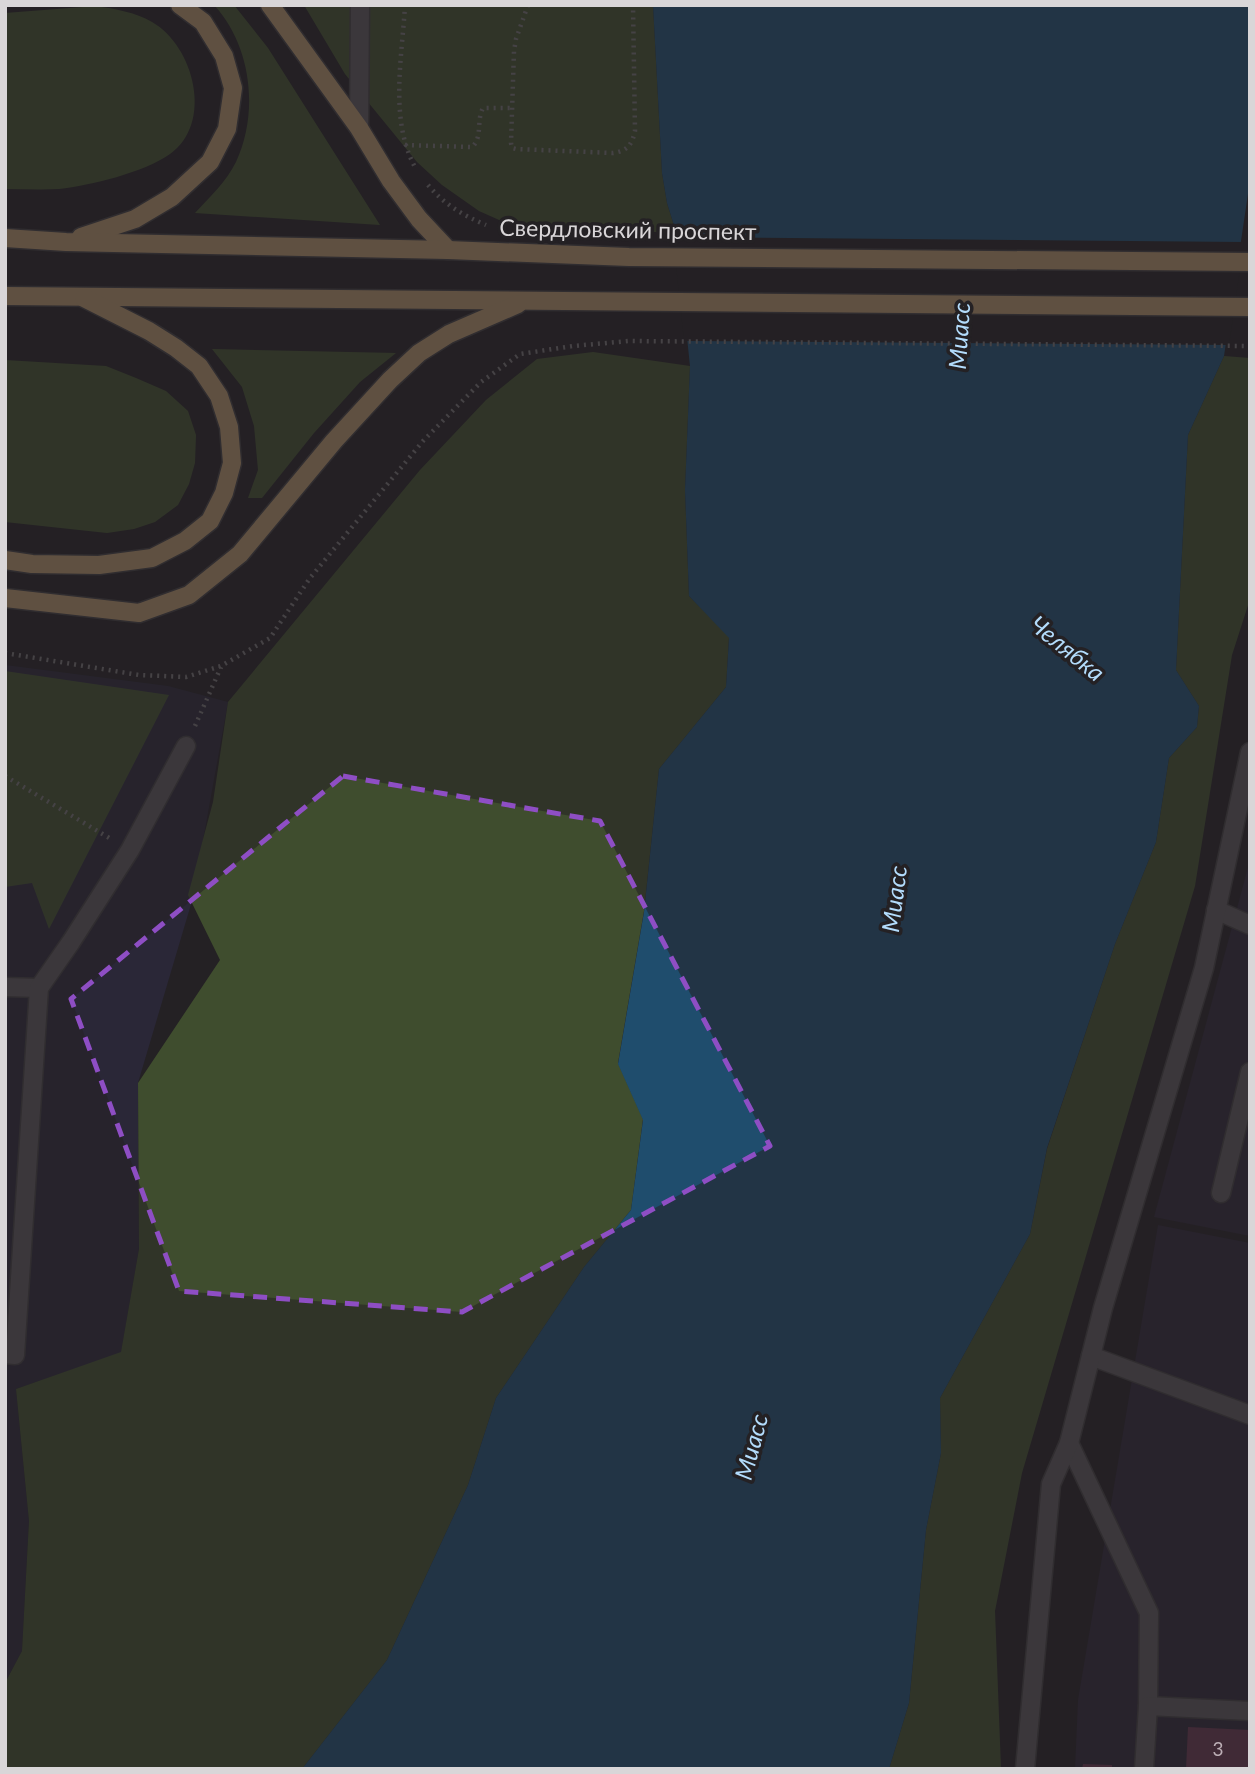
<svg xmlns="http://www.w3.org/2000/svg" width="1255" height="1774" viewBox="0 0 1255 1774" font-family="Lato,sans-serif">
<style>
.commercial{fill:#2a2737}
.industrial{fill:#2d2636}
.green{fill:#3f4d2e}
.water{fill:#1f4d6d}
.pier{fill:#242124}
.building{fill:#63354c}
.lines{fill:none;stroke-linecap:round;stroke-linejoin:round}
.minor-casing{stroke:#3f3c3e;stroke-width:21}
.major-casing{stroke:#3f3c3e;stroke-width:21}
.path{stroke:#6e6b6d;stroke-width:4.5;stroke-dasharray:2 5;stroke-linecap:butt}
.minor{stroke:#575357;stroke-width:18}
.major{stroke:#a68a65;stroke-width:18}
.marked{fill:none;stroke:#8e4ec4;stroke-width:5;stroke-dasharray:14 9;stroke-linejoin:round}
.labels{text-anchor:middle;stroke-width:7;stroke-linejoin:round;paint-order:stroke}
.number-label{font-size:19px;fill:#bcaeb5}
.street-label{font-size:23px;fill:#d9d6d8;stroke:#242124}
.water-label{font-size:24px;font-style:italic;fill:#b3dcfc;stroke:#242124}
</style>
<rect width="100%" height="100%" fill="#242124"/>
<!-- commercial -->
<path class="commercial" d="M 5,665 L 168,686 L 228,702 L 192,901 L 138,1083 L 139,1249 L 121,1353 L 16,1389 L 29,1521 L 22,1651 L 5,1683 Z"/>
<!-- industrial -->
<g class="industrial">
<path d="M 1250,860 L 1250,1236 L 1154,1217 Z"/>
<path d="M 1158,1225 L 1250,1243 L 1250,1769 L 1075,1769 L 1078,1700 Z"/>
</g>
<!-- green -->
<g class="green">
<path d="M 214,5 L 234,5 L 268,48 L 380,225 L 195,213 C 210,197 226,182 236,162 C 259,113 252,46 214,5 Z"/>
<path d="M 304,5 L 653,5 L 662,173 L 667,203 L 676,232 L 627,232 L 523,228 L 506,223 L 479,211 L 442,185 L 417,162 L 345,74 Z"/>
<path d="M 96,6 C 115,9 135,12 152,22 C 194,46 214,123 170,154 C 143,173 91,185 59,189 C 41,190 23,189 5,189 L 5,13 Z"/>
<path d="M 212,349 L 396,353 L 360,382 L 314,433 L 262,498 L 248,498 L 258,470 L 254,426 L 242,387 Z"/>
<path d="M 593,352 L 690,366 L 685,490 L 689,596 L 729,637 L 726,687 L 659,769 L 644,911 L 618,1063 L 643,1119 L 631,1210 L 584,1267 L 496,1398 L 468,1485 L 387,1660 L 302,1769 L 5,1769 L 5,1683 L 22,1651 L 29,1521 L 16,1389 L 121,1352 L 139,1249 L 138,1083 L 220,960 L 188,895 L 213,802 L 228,702 L 420,470 L 486,400 L 537,359 Z"/>
<path d="M 1224,356 L 1250,358 L 1250,599 L 1232,655 L 1195,886 L 1022,1473 L 995,1611 L 1001,1769 L 889,1769 L 909,1703 L 926,1530 L 941,1453 L 940,1398 L 1030,1234 L 1047,1149 L 1115,944 L 1156,842 L 1169,758 L 1197,727 L 1199,706 L 1176,670 L 1188,435 Z"/>
<path d="M 5,360 L 106,366 L 136,378 L 166,391 L 188,411 L 196,435 L 195,463 L 189,484 L 178,505 L 155,522 L 134,529 L 107,533 L 5,522 Z"/>
<path d="M 5,671 L 169,695 L 49,929 L 32,883 L 5,887 Z"/>
</g>
<!-- water -->
<path class="water" d="M 653,5 L 1250,5 L 1250,180 L 1224,356 L 1188,435 L 1176,670 L 1199,706 L 1197,727 L 1169,758 L 1156,842 L 1115,944 L 1047,1148 L 1030,1234 L 940,1398 L 941,1453 L 926,1530 L 909,1703 L 889,1769 L 302,1769 L 387,1660 L 468,1485 L 496,1398 L 584,1267 L 631,1210 L 643,1120 L 618,1064 L 644,912 L 659,769 L 726,687 L 729,638 L 689,596 L 685,490 L 690,366 L 676,232 L 667,203 L 662,173 Z"/>
<!-- pier -->
<path class="pier" d="M 673,237 L 1244,242 L 1229,345 L 684,341 Z"/>
<!-- building -->
<g class="building">
<path d="M 1188,1727 L 1250,1730 L 1250,1769 L 1186,1769 Z"/>
<path d="M 1083,1764 L 1112,1765 L 1112,1769 L 1082,1769 Z"/>
</g>
<g class="lines">
<!-- minor casing -->
<g class="minor-casing">
<g id="minor">
<path d="M 359,128 L 360,5"/>
<path d="M 1216,910 L 1250,925"/>
<path d="M 5,987 L 39,988"/>
<path d="M 1221,1193 L 1250,1072"/>
<path d="M 5,1354 L 15,1355 L 39,988 L 71,942 L 130,850 L 186,746"/>
<path d="M 1091,1356 L 1250,1415"/>
<path d="M 1069,1443 L 1149,1613 L 1148,1706"/>
<path d="M 1025,1769 L 1051,1484 L 1069,1443 L 1103,1308 L 1204,968 L 1250,752"/>
<path d="M 1144,1769 L 1148,1706 L 1250,1711"/>
</g>
</g>
<!-- major casing -->
<g class="major-casing">
<g id="major">
<path d="M 270,5 L 359,128 L 391,181 L 419,219 L 448,250"/>
<path d="M 81,237 L 135,219 L 172,197 L 210,162 L 227,129 L 233,88 L 224,56 L 203,22 L 180,5"/>
<path d="M 5,238 L 66,242 L 448,250 L 629,257 L 1250,262"/>
<path d="M 5,296 L 1250,307"/>
<path d="M 5,560 L 32,564 L 99,565 L 152,558 L 185,541 L 210,521 L 224,493 L 232,463 L 229,427 L 219,396 L 199,366 L 176,348 L 149,331 L 84,298"/>
<path d="M 5,598 L 139,613 L 189,595 L 240,554 L 334,441 L 390,380 L 419,353 L 449,334 L 518,304"/>
</g>
</g>
<!-- path -->
<g class="path">
<path d="M 405,5 C 402,59 389,121 416,169"/>
<path d="M 528,5 L 516,39 L 514,51 L 511,143 L 512,148 L 516,149 L 613,153 C 627,151 632,145 635,131 L 633,5"/>
<path d="M 405,145 L 472,147 C 483,137 476,121 483,108 L 512,108"/>
<path d="M 428,185 C 444,204 462,215 486,225"/>
<path d="M 5,653 L 139,675 L 186,677 L 221,666 L 270,638 L 310,578 L 423,441 L 481,382 L 520,354 L 573,346 L 629,341 L 1250,346"/>
<path d="M 195,726 L 221,667"/>
<path d="M 5,776 L 111,839"/>
</g>
<!-- minor -->
<use href="#minor" class="minor"/>
<!-- major -->
<use href="#major" class="major"/>
</g>
<!-- marked area -->
<path d="M0 0H1255V1774H0ZM 343,776 L 600,821 L 770,1146 L 462,1312 L 179,1291 L 71,999 Z" fill="#242124" fill-opacity=".55" fill-rule="evenodd"/>
<path class="marked" d="M 343,776 L 600,821 L 770,1146 L 462,1312 L 179,1291 L 71,999 Z"/>
<g class="labels">
<!-- number labels -->
<g class="number-label">
<text x="1218" y="1756">3</text>
</g>
<!-- street labels -->
<g class="street-label">
<text transform="translate(628 230) rotate(1)" y="8">Свердловский проспект</text>
</g>
<!-- water labels -->
<g class="water-label">
<text transform="translate(960 336) rotate(-86)" y="8">Миасс</text>
<text transform="translate(1067 649) rotate(39)" y="8">Челябка</text>
<text transform="translate(895 899) rotate(-83)" y="8">Миасс</text>
<text transform="translate(752 1447) rotate(-75)" y="8">Миасс</text>
</g>
</g>
<!-- border -->
<rect width="1255" height="1774" fill="none" stroke="#d9d6d8" stroke-width="14"/>
</svg>
